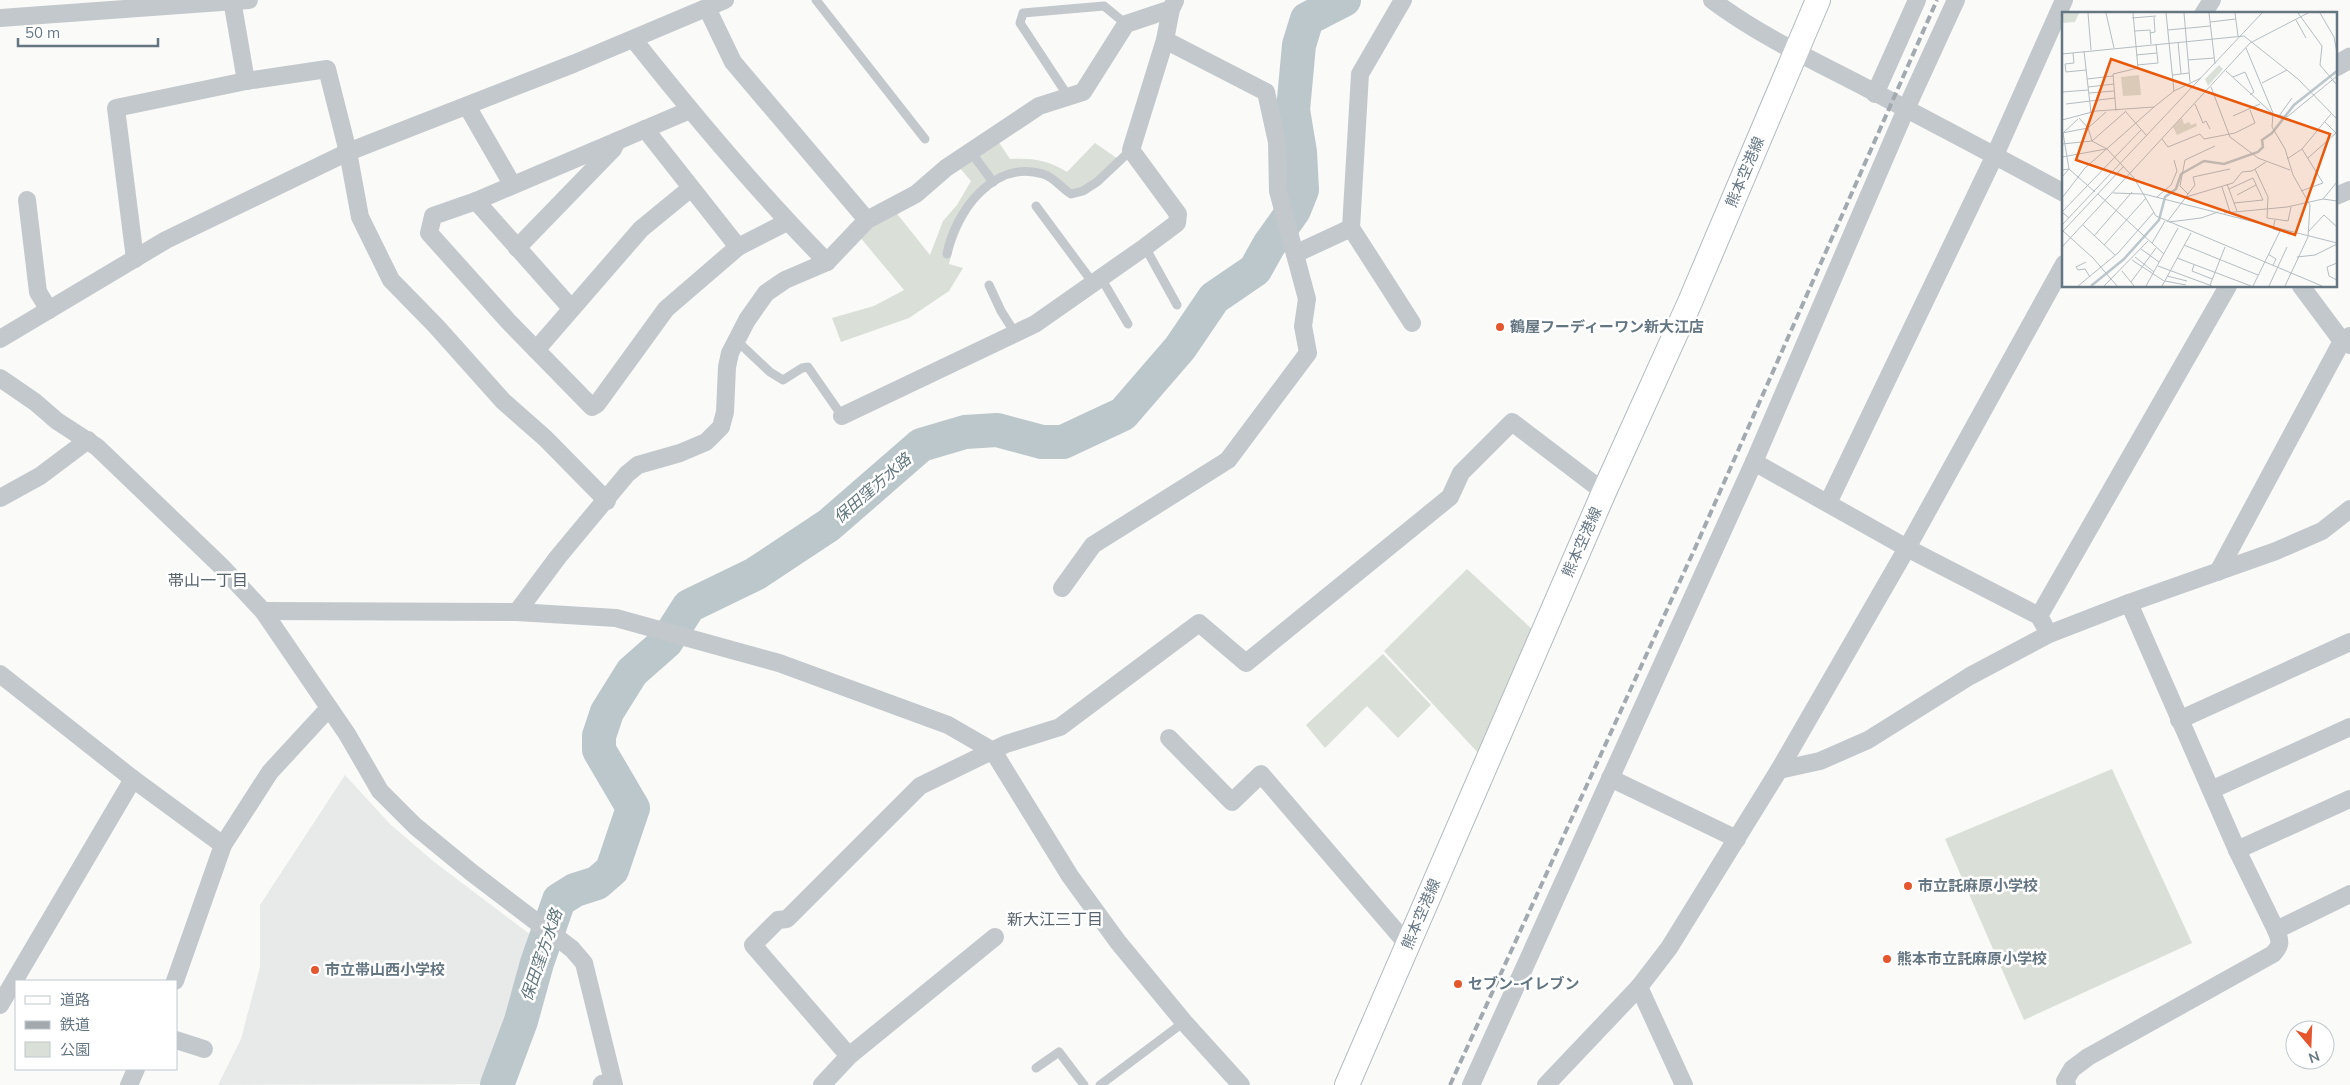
<svg xmlns="http://www.w3.org/2000/svg" width="2350" height="1085" viewBox="0 0 2350 1085" font-family="Mulish,'Noto Sans JP',sans-serif">
<style>
.built{fill:#e8e9e9}
.green{fill:#dadfd7}
.lines{fill:none;stroke-linecap:round;stroke-linejoin:round}
.river{stroke:#bbc7cb;stroke-width:34}
.secondary-casing{stroke:#b3babf;stroke-width:26}
.service{stroke:#c3c8cc;stroke-width:9}
.minor{stroke:#c3c8cc;stroke-width:18}
.tertiary{stroke:#c3c8cc;stroke-width:21}
.secondary{stroke:#fff;stroke-width:24}
.rail{stroke:#a2aab0;stroke-width:4;stroke-dasharray:8 4;stroke-linecap:butt}
.poi-dot{fill:#e4572e;stroke:#fff;stroke-width:2}
.labels{text-anchor:middle;stroke-width:5;stroke-linejoin:round;paint-order:stroke}
.street-label{font-size:15px;fill:#657683;stroke:#fff}
.poi-label{font-size:15px;font-weight:bold;fill:#657683;stroke:#fff;text-anchor:start}
.water-label{font-size:16px;font-style:italic;fill:#60757c;stroke:#fff}
.neighbourhood-label{font-size:16px;fill:#57646e;stroke:#fff}
.inset-river{fill:none;stroke:#bbc7cb;stroke-width:2.5}
.inset-road{fill:none;stroke:#b5bdc2;stroke-width:1}
.view{fill:#e8590c;fill-opacity:0.15;stroke:#e8590c;stroke-width:2.5}
.inset-edge{fill:none;stroke:#657683;stroke-width:2.5}
</style>
<rect width="100%" height="100%" fill="#fafaf8"/>
<!-- built -->
<path class="built" d="M 345,775 L 390,824 L 433,861 L 531,935 L 493,1084 L 218,1085 L 241,1039 L 260,967 L 260,905 Z"/>
<!-- green -->
<g class="green">
<path d="M 998,141 L 1010,159 C 1032,158 1048,160 1067,172 L 1095,143 L 1121,161 L 1073,196 C 1063,190 1051,179 1039,177 C 986,164 959,222 949,264 L 963,268 L 949,291 L 909,318 L 841,342 L 832,318 L 874,306 L 904,290 L 859,236 L 894,210 L 930,255 L 943,221 L 957,205 L 971,181 L 959,167 Z"/>
<path d="M 1467,569 L 1534,631 L 1479,754 L 1384,651 Z"/>
<path d="M 1383,654 L 1431,705 L 1398,738 L 1367,706 L 1325,748 L 1306,725 Z"/>
<path d="M 2112,769 L 2192,943 L 2024,1020 L 1945,839 Z"/>
</g>
<g class="lines">
<!-- river -->
<path class="river" d="M 497,1085 L 521,1021 L 537,963 L 559,900 L 575,890 L 597,883 L 612,870 L 633,808 L 599,750 L 599,736 L 607,712 L 632,672 L 666,642 L 689,606 L 755,574 L 829,525 L 921,445 L 965,432 L 997,430 L 1042,442 L 1063,442 L 1123,414 L 1180,348 L 1214,298 L 1255,270 L 1269,245 L 1294,210 L 1302,190 L 1300,152 L 1293,110 L 1299,45 L 1307,19 L 1344,0"/>
<!-- secondary casing -->
<g class="secondary-casing">
<path id="secondary" d="M 1347,1085 L 1604,492 L 1690,302 L 1818,0"/>
</g>
<!-- service -->
<g class="service">
<path d="M 816,0 L 925,139"/>
<path d="M 1068,96 L 1020,23 L 1023,13 L 1104,6 L 1126,24"/>
<path d="M 971,152 L 993,182"/>
<path d="M 1036,206 L 1093,283"/>
<path d="M 1145,247 L 1177,305"/>
<path d="M 947,254 C 955,212 994,159 1043,174 C 1054,177 1061,188 1071,194 L 1083,191 L 1097,182 L 1131,150"/>
<path d="M 1101,278 L 1128,324"/>
<path d="M 989,285 L 1001,311 L 1015,333"/>
<path d="M 736,340 L 770,372 L 783,380 L 802,368 L 808,367 L 842,416"/>
<path d="M 1036,1068 L 1059,1052 L 1084,1085"/>
<path d="M 1100,1085 L 1184,1022"/>
</g>
<!-- minor -->
<g class="minor">
<path d="M 232,0 L 246,81"/>
<path d="M 1403,0 L 1360,74 L 1351,228 L 1412,323"/>
<path d="M 1712,0 C 1756,33 1804,56 1853,81 C 1924,118 1994,155 2064,193"/>
<path d="M 707,8 L 733,62 L 867,220"/>
<path d="M 2203,14 L 2212,0"/>
<path d="M 0,18 L 249,0"/>
<path d="M 634,40 C 695,117 758,192 827,262"/>
<path d="M 1875,94 L 1917,0"/>
<path d="M 467,106 L 512,184"/>
<path d="M 690,110 L 476,201 L 433,216 L 429,233 L 508,321 L 592,407 L 597,404 L 666,309 L 738,247 L 787,222"/>
<path d="M 645,129 L 738,247"/>
<path d="M 2336,196 L 2350,190"/>
<path d="M 27,200 L 38,292 L 49,310"/>
<path d="M 476,201 L 571,308"/>
<path d="M 517,248 L 613,149 L 617,141"/>
<path d="M 1295,254 L 1351,228"/>
<path d="M 135,259 L 116,108 L 246,81 L 327,69 L 348,152 L 360,217 L 391,280 L 436,326 L 503,401 L 545,438 L 607,501"/>
<path d="M 2301,286 L 2342,341 L 2350,345"/>
<path d="M 0,339 L 166,240 L 348,152 L 573,64 L 725,0"/>
<path d="M 536,350 L 641,229 L 691,188"/>
<path d="M 0,378 L 35,402 L 57,421 L 97,447 L 221,566 L 263,611 L 347,734 L 380,791 L 415,826 L 471,872 L 572,949 L 584,963 L 614,1085"/>
<path d="M 842,416 L 1035,324 L 1145,247 L 1177,223 L 1178,214 L 1131,150 L 1165,40"/>
<path d="M 1754,462 L 1907,548 L 2039,616 L 2044,625"/>
<path d="M 0,498 L 40,476 L 88,440"/>
<path d="M 1828,503 L 1995,155 L 2064,0"/>
<path d="M 2218,572 L 2342,341 L 2350,336"/>
<path d="M 1062,588 L 1093,545 L 1228,460 L 1308,353 L 1303,326 L 1307,299 L 1278,191 L 1277,142 L 1266,92 L 1165,40 L 1171,9 L 1175,1"/>
<path d="M 263,611 L 517,612 L 616,618 L 779,663 L 948,725 L 993,751 L 1070,876 L 1118,942 L 1184,1022 L 1241,1085"/>
<path d="M 517,612 L 558,557 L 627,474 L 638,465 L 680,453 L 706,442 L 721,427 L 725,412 L 727,367 L 730,353 L 747,320 L 766,293 L 785,280 L 827,262 L 867,220 L 916,194 L 946,168 L 1039,106 L 1083,92 L 1126,24 L 1171,9"/>
<path d="M 2039,616 L 2228,286"/>
<path d="M 0,674 L 133,779 L 223,845"/>
<path d="M 2179,720 L 2350,642"/>
<path d="M 1169,738 L 1232,802 L 1261,774 L 1407,944"/>
<path d="M 1779,770 L 1820,761 L 1868,740 L 1970,676 L 2049,634 L 2129,603 L 2276,551 L 2322,531 L 2350,509"/>
<path d="M 1610,778 L 1737,839"/>
<path d="M 2211,790 L 2350,727"/>
<path d="M 2237,850 L 2350,799"/>
<path d="M 2276,930 L 2350,894"/>
<path d="M 175,981 L 223,845 L 270,772 L 329,708"/>
<path d="M 1639,987 L 1684,1085"/>
<path d="M 0,1005 L 133,779"/>
<path d="M 176,1040 L 204,1049"/>
<path d="M 849,1056 L 753,945 L 778,920 L 787,919 L 920,786 L 1006,744 L 1060,727 L 1199,623 L 1246,663 L 1450,497 L 1461,473 L 1512,422 L 1604,492"/>
<path d="M 129,1085 L 136,1069"/>
<path d="M 822,1085 L 849,1056 L 995,937"/>
<path d="M 1471,1085 L 1754,462 L 1906,109 L 1956,0"/>
<path d="M 1546,1085 L 1639,987 L 1669,948 L 1779,770 L 1907,548 L 2064,264"/>
<path d="M 2067,1085 L 2065,1081 L 2072,1069 L 2088,1057 L 2273,954 C 2281,945 2281,942 2276,930 L 2237,850 L 2129,603"/>
</g>
<!-- tertiary -->
<g class="tertiary">
<path d="M 2336,66 L 2350,58"/>
<path d="M 603,1085 L 605,1085"/>
</g>
<!-- secondary -->
<use href="#secondary" class="secondary"/>
<!-- rail -->
<path class="rail" d="M 1450,1085 L 1696,546 L 1937,0"/>
</g>
<!-- markers -->
<g class="poi-dot">
<circle cx="1500" cy="327" r="5"/>
<circle cx="1908" cy="886" r="5"/>
<circle cx="1887" cy="959" r="5"/>
<circle cx="315" cy="970" r="5"/>
<circle cx="1458" cy="984" r="5"/>
</g>
<g class="labels">
<!-- street labels -->
<g class="street-label">
<text transform="translate(1745 172) rotate(-67)" y="5">熊本空港線</text>
<text transform="translate(1582 542) rotate(-66)" y="5">熊本空港線</text>
<text transform="translate(1421 914) rotate(-67)" y="5">熊本空港線</text>
</g>
<!-- poi labels -->
<g class="poi-label">
<text x="1510" y="332">鶴屋フーディーワン新大江店</text>
<text x="1918" y="891">市立託麻原小学校</text>
<text x="1897" y="964">熊本市立託麻原小学校</text>
<text x="325" y="975">市立帯山西小学校</text>
<text x="1468" y="989">セブン-イレブン</text>
</g>
<!-- water labels -->
<g class="water-label">
<text transform="translate(872 488) rotate(-41)" y="6">保田窪方水路</text>
<text transform="translate(541 955) rotate(-71)" y="6">保田窪方水路</text>
</g>
<!-- neighbourhood labels -->
<g class="neighbourhood-label">
<text x="208" y="586">帯山一丁目</text>
<text x="1055" y="925">新大江三丁目</text>
</g>
</g>
<!-- overview -->
<g transform="translate(2062 12)">
<rect width="275" height="275" fill="#fafaf8"/>
<path d="M 0,1 L 17,1 L 13,10 L 0,11 ZM 157,53 L 161,57 L 146,74 L 143,67 ZM 77,63 L 79,83 L 61,84 L 59,65 ZM 120,106 L 122,112 L 127,110 L 129,113 L 134,111 L 135,114 L 115,123 L 111,115 Z" fill="#dadfd7"/>
<path class="inset-river" d="M 29,274 L 62,247 L 97,208 L 103,185 L 114,177 L 119,162 L 142,149 L 162,152 L 196,140 L 201,135 L 200,128 L 210,121 L 232,93 L 275,59"/>
<path class="inset-road" d="M 26,1 L 29,38M 44,1 L 52,36M 104,1 L 112,79M 122,1 L 128,70M 147,1 L 153,52M 173,1 L 176,24M 236,1 L 260,34 L 258,53 L 275,73M 258,1 L 272,25 L 275,41M 70,6 L 94,4M 234,8 L 244,26M 148,10 L 174,7M 106,18 L 148,14M 72,19 L 88,18 L 89,32M 88,21 L 93,20 L 92,5M 116,30 L 119,62M 184,36 L 211,101M 22,39 L 29,101M 11,41 L 12,51 L 3,52 L 4,60 L 24,58M 0,42 L 182,24 L 236,67 L 275,107M 74,43 L 95,41M 126,48 L 152,46M 75,53 L 96,51 L 94,32M 164,59 L 211,102 L 225,105 L 275,64M 111,63 L 127,61M 171,65 L 183,60 L 192,80 L 188,83M 25,67 L 51,64M 200,71 L 225,58M 26,75 L 52,72M 149,75 L 168,125 L 196,146 L 228,158M 0,80 L 26,78M 27,81 L 52,79M 4,92 L 53,86M 133,92 L 141,111 L 144,109 L 148,117M 54,99 L 51,62 L 76,56 L 71,1M 63,99 L 85,124M 211,102 L 210,115 L 223,137 L 231,163 L 248,193 L 246,225 L 223,274M 171,104 L 198,92M 217,104 L 230,86M 17,106 L 26,116 L 30,129M 0,108 L 34,99 L 92,95M 263,110 L 274,121M 2,120 L 16,107M 0,121 L 26,116 L 44,100M 100,127 L 106,135 L 138,122 L 142,127 L 173,121 L 193,111 L 188,98M 30,129 L 63,100M 0,132 L 30,129 L 45,137 L 72,166 L 94,204 L 260,274M 0,145 L 44,137M 246,146 L 274,121M 225,147 L 240,137 L 269,102M 193,157 L 206,185 L 205,206 L 226,209 L 229,195M 0,158 L 7,157 L 33,180M 0,165 L 7,157 L 1,121M 165,172 L 175,199M 160,175 L 168,200M 167,177 L 191,166 L 201,188 L 172,191M 239,179 L 261,171 L 240,137M 51,181 L 82,182 L 275,231M 36,182 L 102,242M 126,182 L 133,173 L 131,165 L 168,157M 175,183 L 194,173M 95,185 L 109,173 L 115,159 L 112,148M 124,185 L 126,182 L 118,174 L 123,148 L 153,134M 0,186 L 23,156 L 92,95 L 112,79 L 139,66M 261,187 L 275,170M 162,201 L 225,195 L 261,187 L 275,189M 7,206 L 0,200 L 79,118M 105,210 L 124,185 L 171,171 L 180,160 L 190,159 L 204,150M 107,210 L 139,206 L 156,200M 0,213 L 200,1M 21,213 L 53,243M 1,219 L 62,154M 1,219 L 31,246 L 55,274M 246,220 L 262,203 L 275,215M 32,224 L 70,180M 90,231 L 103,209M 42,233 L 84,186M 122,233 L 196,263M 0,235 L 188,31 L 246,1M 79,237 L 97,250M 206,242 L 214,247 L 211,253M 73,245 L 92,260M 235,245 L 253,243 L 275,232M 115,246 L 189,274M 70,248 L 102,269M 24,250 L 14,255 L 16,258 L 23,257 L 28,265M 132,253 L 130,259 L 150,267M 96,254 L 150,274M 60,259 L 72,274M 105,264 L 125,269M 275,268 L 267,264 L 265,255 L 275,251M 103,269 L 124,273M 69,270 L 94,236M 148,273 L 163,235M 16,274 L 56,241 L 92,200M 42,274 L 86,229M 84,274 L 116,216M 100,274 L 129,221M 191,274 L 218,219 L 211,217 L 213,208M 207,274 L 225,235"/>
<path class="view" d="M 49,47 L 268,122 L 233,223 L 14,148 Z"/>
<rect width="275" height="275" class="inset-edge"/>
</g>
<!-- legend -->
<rect x="15" y="980" width="162" height="90" fill="#ffffff" stroke="#c1c8cd"/>
<rect x="25" y="996" width="25" height="8" fill="#ffffff" stroke="#c1c8cd"/>
<text x="60" y="1005" font-size="15" fill="#657683">道路</text>
<rect x="25" y="1021" width="25" height="8" fill="#a2aab0" stroke="#c1c8cd"/>
<text x="60" y="1030" font-size="15" fill="#657683">鉄道</text>
<rect x="25" y="1042" width="25" height="15" fill="#dadfd7" stroke="#c1c8cd"/>
<text x="60" y="1055" font-size="15" fill="#657683">公園</text>
<!-- north arrow -->
<g transform="translate(2310 1045) rotate(161)"><circle r="24" fill="#ffffff" stroke="#c1c8cd"/>
<path d="M0-4L9 19L0 12L-9 19Z" fill="#e4572e"/>
<text y="-8" font-size="14" font-weight="bold" text-anchor="middle" fill="#657683">N</text>
</g>
<!-- scale -->
<path d="M18 38v8h140v-8" fill="none" stroke="#657683" stroke-width="2.5"/>
<text x="25" y="38" font-size="15" fill="#657683" stroke="#ffffff" stroke-width="4" paint-order="stroke">50 m</text>
</svg>
